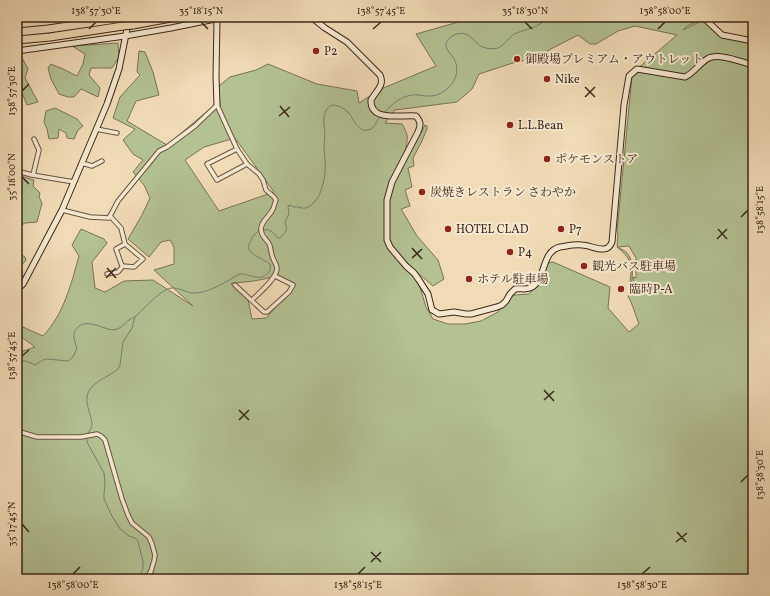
<svg xmlns="http://www.w3.org/2000/svg" width="770" height="596" viewBox="0 0 770 596" font-family="Vollkorn,'Noto Serif JP',serif">
<style>
.green{fill:#b3c193;stroke:#787456;fill-rule:evenodd}
.lines{fill:none;stroke-linecap:round;stroke-linejoin:round}
.stream{stroke:#758073;stroke-width:1}
.street-casing{stroke:#695541;stroke-width:5.5}
.secondary-casing{stroke:#3c281a;stroke-width:7}
.highway-casing{stroke:#3c281a;stroke-width:9}
.street{stroke:#f6e8d0;stroke-width:3.5}
.secondary{stroke:#f6e8d0;stroke-width:5}
.highway{stroke:#f1dbb6;stroke-width:7}
.highway-bridge-casing{stroke:#3c281a;stroke-width:9;stroke-linecap:butt}
.highway-bridge{stroke:#f1dbb6;stroke-width:7}
.ticks{fill:none;stroke:#3c281a;stroke-width:1.5}
.poi-dot{fill:#8f2418;stroke:#f6e8d0;stroke-width:1.5}
.labels{text-anchor:middle;stroke-width:4;stroke-linejoin:round;paint-order:stroke}
.poi-label{font-size:12px;fill:#3c281a;stroke:#f6e8d0;text-anchor:start}
.neatline{fill:none;stroke:#3c281a;stroke-width:1.5}
.ticks-label{font-size:10px;text-anchor:middle;fill:#3c281a}
</style>
<rect width="100%" height="100%" fill="#f1dbb6"/>
<filter id="stains"><feTurbulence type="fractalNoise" baseFrequency=".005" numOctaves="4"/><feColorMatrix values="0 0 0 0 .2 0 0 0 0 .09 0 0 0 0 .02 0 0 0 .5 -.17"/></filter>
<radialGradient id="worn" r=".72"><stop offset=".6" stop-color="#630" stop-opacity="0"/><stop offset="1" stop-color="#630" stop-opacity=".3"/></radialGradient>
<!-- green -->
<g class="green">
<path d="M 476,17 L 703,17 L 705,18 L 687,26 L 683,30 L 703,20 L 712,28 L 739,38 L 753,41 L 753,579 L 17,579 L 17,353 L 35,347 L 19,335 L 23,327 L 43,336 C 64,314 71,284 79,256 L 72,245 L 81,229 L 104,239 L 107,243 L 92,262 L 95,288 L 105,292 L 124,281 L 153,280 L 193,306 L 154,270 L 174,264 L 174,247 L 170,240 L 161,242 L 149,257 L 128,239 L 142,215 L 150,198 L 144,185 L 133,172 L 143,160 L 133,154 L 123,140 L 135,129 L 113,118 L 120,97 L 140,75 L 137,72 L 139,51 L 145,52 L 153,72 L 159,95 L 136,101 L 127,121 L 167,145 L 217,103 L 219,86 L 230,77 L 256,70 L 268,64 L 317,84 L 357,91 L 359,103 L 381,89 L 436,66 L 416,34 ZM 635,26 L 677,35 L 637,69 L 632,76 L 617,232 L 618,233 L 617,247 C 632,259 632,264 630,283 C 629,288 631,291 628,296 C 633,305 635,314 639,324 L 629,332 L 608,308 L 610,287 L 553,262 L 546,263 L 538,283 L 529,294 L 515,295 L 509,298 L 498,312 L 481,321 L 465,324 L 448,324 L 433,319 L 426,307 L 416,274 L 403,260 L 433,286 L 444,279 L 438,260 L 417,236 L 401,209 L 410,206 L 405,190 L 412,187 L 408,168 L 414,166 L 413,158 L 421,143 L 427,129 L 427,126 L 425,125 L 414,146 L 409,153 L 405,151 C 408,139 409,135 402,124 L 385,123 L 395,110 L 457,102 L 472,89 L 479,74 L 513,63 L 549,54 L 547,51 L 578,35 L 590,44 L 596,44 L 618,31 ZM 235,138 L 274,192 L 219,211 L 185,160 L 204,147 ZM 629,246 L 636,258 L 636,278 L 633,277 L 634,286 L 632,290 C 631,278 636,262 626,252 C 624,250 620,249 618,247 ZM 275,276 L 292,284 L 294,287 L 266,318 L 252,319 L 248,300 L 231,284 L 232,283 C 248,282 259,281 275,276 Z"/>
<path d="M 118,43 L 119,57 L 112,68 L 91,68 L 89,75 L 100,88 L 98,97 L 81,89 L 74,97 L 68,97 L 59,94 L 51,79 L 48,68 L 51,64 L 63,69 L 77,76 L 83,64 L 85,54 L 72,46 Z"/>
<path d="M 17,56 L 21,56 L 28,69 L 25,78 L 38,102 L 27,105 L 17,81 Z"/>
<path d="M 55,108 L 77,119 L 83,126 L 78,130 L 74,139 L 67,138 L 66,133 L 59,129 L 58,138 L 49,139 L 47,129 L 44,122 L 46,111 Z"/>
<path d="M 18,175 L 34,180 L 33,186 L 40,193 L 39,197 L 42,203 L 37,222 L 25,223 L 18,227 L 17,230 L 17,177 Z"/>
<path d="M 17,252 L 25,257 L 26,260 L 21,266 C 24,275 23,280 17,287 Z"/>
</g>
<g class="lines">
<!-- stream -->
<g class="stream">
<path d="M 384,113 C 392,104 400,97 412,95 C 417,94 422,96 427,96 C 437,97 447,91 453,82 C 458,75 458,64 453,57 C 450,53 447,51 446,46 C 445,41 452,35 457,34 C 472,30 474,46 486,48 C 490,49 494,49 498,48 C 505,45 508,38 514,34 C 523,30 532,29 540,24 C 543,22 547,19 550,17"/>
<path d="M 263,230 C 270,228 274,233 278,238 L 280,238 C 286,232 288,230 285,222 L 289,214 L 288,207 L 289,205 L 294,207 C 298,206 302,209 306,208 C 309,207 311,205 313,203 C 319,198 320,193 322,187 C 327,171 325,164 324,147 C 324,142 325,137 325,132 C 324,124 322,115 328,108 C 333,101 344,108 349,113 C 353,119 359,133 368,130 C 375,129 376,121 380,117"/>
<path d="M 17,361 L 26,361 L 35,365 L 43,360 L 47,359 L 68,361 L 73,357 L 77,348 C 76,345 74,341 74,337 C 73,333 76,329 79,326 C 91,318 107,333 117,329 C 123,327 125,323 129,320 C 132,318 135,317 137,315 C 145,308 160,290 171,288 C 178,287 185,292 192,293 C 209,294 226,281 240,274 C 250,273 259,283 268,273 C 270,270 271,268 270,264 C 263,259 253,256 248,248 C 250,241 253,234 260,230"/>
<path d="M 87,435 C 89,431 92,428 92,424 C 91,412 81,398 92,387 C 99,379 110,376 118,369 L 120,365 L 123,342 L 132,328 L 135,317"/>
<path d="M 86,438 L 88,444 L 104,473 L 105,483 L 104,494 L 104,499 L 112,516 L 120,529 L 129,536 L 135,538 L 138,541 L 143,562 L 143,569 L 138,579"/>
</g>
<!-- street casing -->
<g class="street-casing">
<g id="street">
<path d="M 17,20 L 47,17"/>
<path d="M 96,129 L 117,133"/>
<path d="M 237,149 L 207,164 L 217,180 L 247,164"/>
<path d="M 82,163 L 92,166 L 102,161"/>
<path d="M 17,171 L 32,175 L 74,182"/>
<path d="M 33,175 L 39,150 L 34,139"/>
<path d="M 62,210 L 90,217 L 109,218 L 118,201 L 159,151 L 167,147 L 195,126 L 217,105 L 237,149 L 247,164 L 259,174 L 263,180 L 266,190 L 274,197 L 276,200 C 275,203 274,206 273,209 C 270,216 260,222 261,230 C 262,239 268,239 270,246 C 271,250 271,254 273,258 C 274,262 277,264 277,269 C 276,279 259,293 252,300"/>
<path d="M 110,216 L 121,228 L 125,244 L 116,249 L 122,266 L 134,267 L 143,259 L 125,244"/>
<path d="M 107,274 L 118,272 L 123,266"/>
<path d="M 235,285 L 264,312 L 267,312 L 289,292 L 293,285 L 275,276"/>
<path d="M 17,431 L 37,437 L 81,437 L 97,434 L 101,436 L 105,440 L 122,499 L 128,515 L 132,523 L 149,537 L 152,544 L 155,555 L 154,561 L 151,571 L 146,579"/>
</g>
</g>
<!-- secondary casing -->
<g class="secondary-casing">
<g id="secondary">
<path d="M 311,17 L 325,28 L 347,42 L 380,75 C 385,85 376,91 371,100 C 370,123 403,114 416,116 C 421,122 421,125 418,132 L 392,182 L 387,200 L 387,240 L 390,247 L 406,266 L 414,273 L 419,280 L 428,294 L 432,310 L 434,311 L 439,314 L 454,312 L 466,314 L 471,314 L 497,307 L 502,305 L 506,301 L 510,294 L 515,289 C 520,288 525,290 530,288 C 547,281 540,252 560,247 C 567,246 575,244 582,245 C 592,245 607,256 612,242 L 624,105 L 629,76 L 637,69 L 685,77 C 694,73 699,64 707,59 C 718,52 741,62 753,65"/>
<path d="M 703,17 L 722,35 L 753,41"/>
<path d="M 217,19 L 216,76 L 217,105"/>
<path d="M 17,51 L 125,36 L 171,28 L 225,17"/>
<path d="M 17,290 L 23,284 L 62,210 L 107,104 L 119,69 L 128,24"/>
</g>
</g>
<!-- highway casing -->
<g class="highway-casing">
<g id="highway">
<path d="M 133,25 L 176,17"/>
<path d="M 17,32 L 48,29 L 124,18"/>
<path d="M 17,40 L 50,37 L 123,26"/>
</g>
</g>
<!-- street -->
<use href="#street" class="street"/>
<!-- secondary -->
<use href="#secondary" class="secondary"/>
<!-- highway -->
<use href="#highway" class="highway"/>
<!-- highway-bridge casing -->
<g class="highway-bridge-casing">
<g id="highway-bridge">
<path d="M 124,18 L 130,17"/>
<path d="M 123,26 L 133,25"/>
</g>
</g>
<!-- highway-bridge -->
<use href="#highway-bridge" class="highway-bridge"/>
</g>
<!-- ticks -->
<path class="ticks" d="M 201,22 L 208,29M 525,22 L 532,29M 89,29 L 96,22M 373,29 L 381,22M 658,29 L 665,22M 585,87 L 595,97M 22,91 L 29,84M 585,97 L 595,87M 280,106 L 289,117M 279,116 L 290,107M 22,177 L 29,184M 741,217 L 748,210M 718,229 L 727,239M 717,239 L 727,229M 412,248 L 422,259M 412,258 L 422,249M 107,268 L 116,278M 106,278 L 116,268M 22,356 L 29,350M 544,390 L 554,401M 544,400 L 554,391M 239,410 L 249,420M 239,420 L 249,410M 741,482 L 748,475M 22,524 L 29,532M 677,532 L 686,542M 676,542 L 687,533M 371,552 L 381,562M 371,562 L 381,552M 73,574 L 80,567M 358,574 L 365,567M 642,574 L 650,567"/>
<!-- markers -->
<g class="poi-dot">
<circle cx="316" cy="51" r="4"/>
<circle cx="517" cy="59" r="4"/>
<circle cx="547" cy="79" r="4"/>
<circle cx="510" cy="125" r="4"/>
<circle cx="547" cy="159" r="4"/>
<circle cx="422" cy="192" r="4"/>
<circle cx="448" cy="229" r="4"/>
<circle cx="561" cy="229" r="4"/>
<circle cx="510" cy="252" r="4"/>
<circle cx="584" cy="266" r="4"/>
<circle cx="469" cy="279" r="4"/>
<circle cx="621" cy="289" r="4"/>
</g>
<g class="labels">
<!-- poi labels -->
<g class="poi-label">
<text x="324" y="55">P2</text>
<text x="525" y="63">御殿場プレミアム・アウトレット</text>
<text x="555" y="83">Nike</text>
<text x="518" y="129">L.L.Bean</text>
<text x="555" y="163">ポケモンストア</text>
<text x="430" y="196">炭焼きレストラン さわやか</text>
<text x="456" y="233">HOTEL CLAD</text>
<text x="569" y="233">P7</text>
<text x="518" y="256">P4</text>
<text x="592" y="270">観光バス駐車場</text>
<text x="477" y="283">ホテル駐車場</text>
<text x="629" y="293">臨時P-A</text>
</g>
</g>
<!-- margin -->
<rect width="770" height="596" fill="none" stroke="#f1dbb6" stroke-width="44"/>
<rect x="22" y="22" width="726" height="552" class="neatline"/>
<g class="ticks-label">
<text x="96" y="14">138°57'30"E</text>
<text x="201" y="14">35°18'15"N</text>
<text x="381" y="14">138°57'45"E</text>
<text x="525" y="14">35°18'30"N</text>
<text x="665" y="14">138°58'00"E</text>
<text transform="translate(11 91) rotate(-90)" y="4">138°57'30"E</text>
<text transform="translate(11 177) rotate(-90)" y="4">35°18'00"N</text>
<text transform="translate(759 210) rotate(-90)" y="4">138°58'15"E</text>
<text transform="translate(11 356) rotate(-90)" y="4">138°57'45"E</text>
<text transform="translate(759 475) rotate(-90)" y="4">138°58'30"E</text>
<text transform="translate(11 524) rotate(-90)" y="4">35°17'45"N</text>
<text x="73" y="588">138°58'00"E</text>
<text x="358" y="588">138°58'15"E</text>
<text x="642" y="588">138°58'30"E</text>
</g>
<rect width="100%" height="100%" filter="url(#stains)"/>
<rect width="100%" height="100%" fill="url(#worn)"/>
</svg>
